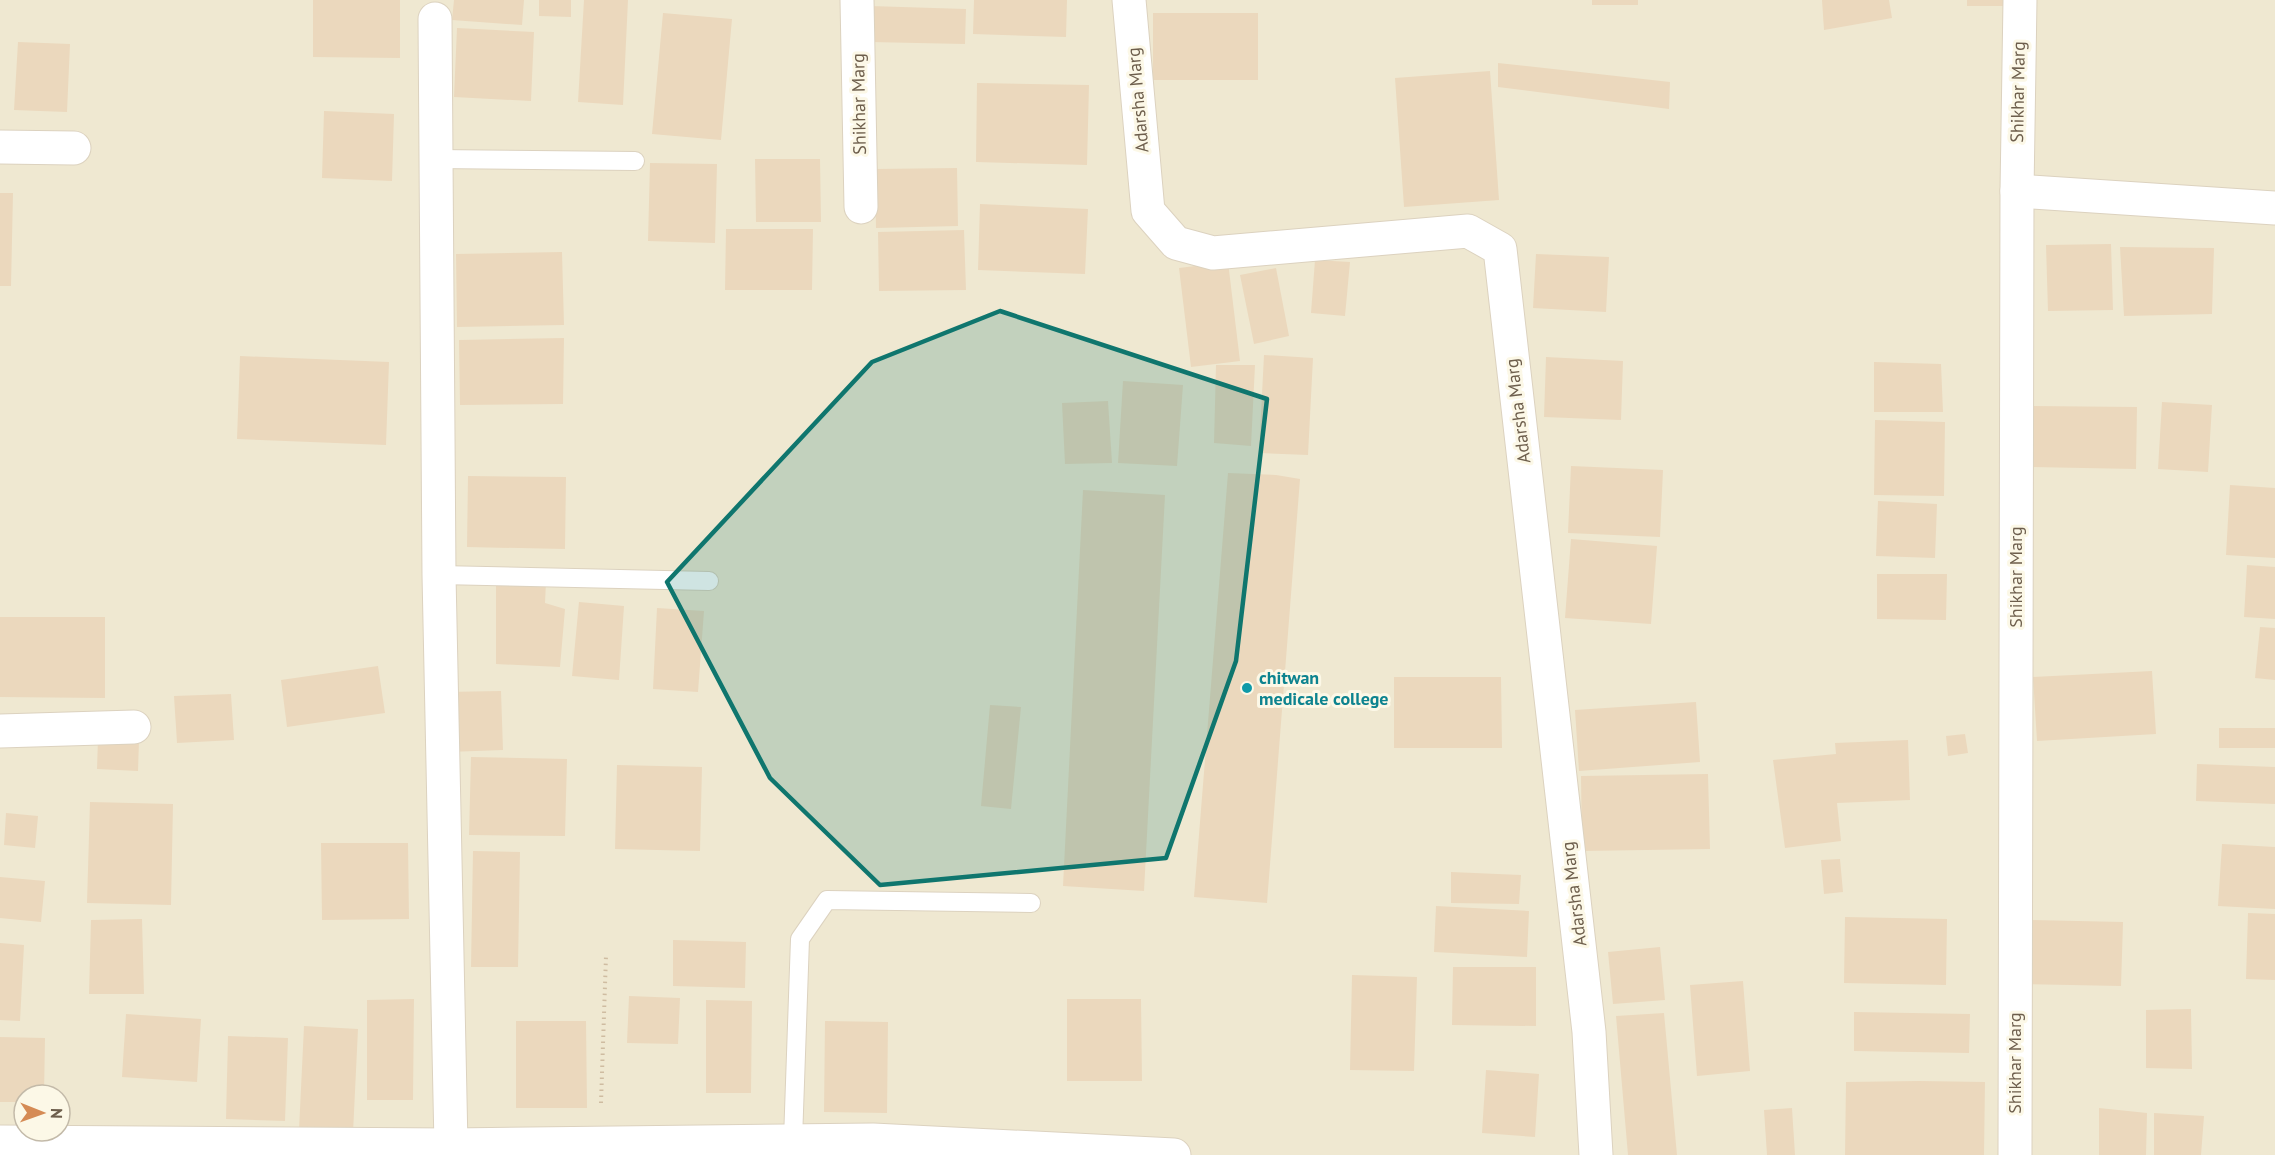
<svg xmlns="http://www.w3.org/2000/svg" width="2275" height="1155" viewBox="0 0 2275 1155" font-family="'PT Sans',sans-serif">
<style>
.residential{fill:#efe8d1;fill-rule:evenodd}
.building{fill:#ebd8bd}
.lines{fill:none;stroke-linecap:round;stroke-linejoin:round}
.lane-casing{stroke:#dcd2bf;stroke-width:20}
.street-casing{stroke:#dcd2bf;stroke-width:35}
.path{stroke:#cfbca1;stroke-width:4;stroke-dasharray:1.5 4.5;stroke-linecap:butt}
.lane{stroke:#fff;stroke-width:18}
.street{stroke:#fff;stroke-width:33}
.marked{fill:#0f766e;fill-opacity:0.2;stroke:#0f766e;stroke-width:4.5;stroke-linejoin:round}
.culture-dot{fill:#0f9aa8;stroke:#fcf8e7;stroke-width:2}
.labels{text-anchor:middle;stroke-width:6;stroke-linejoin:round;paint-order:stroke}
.street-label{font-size:18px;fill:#6d5e4c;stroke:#fcf8e7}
.culture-label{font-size:18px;font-weight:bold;fill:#0d838f;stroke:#fcf8e7;text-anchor:start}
</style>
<rect width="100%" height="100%" fill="#f9f5e2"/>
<!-- residential -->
<path class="residential" d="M 0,0 L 2275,0 L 2275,1155 L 0,1155 ZM 24,1095 L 60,1095 L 60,1131 L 24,1131 Z"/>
<!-- building -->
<g class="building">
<path d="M 313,0 L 400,0 L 400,58 L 313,57 Z"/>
<path d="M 454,0 L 524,0 L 522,25 L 452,20 Z"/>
<path d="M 539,0 L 571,0 L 571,17 L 539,16 Z"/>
<path d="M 584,0 L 628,0 L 623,105 L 578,102 Z"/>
<path d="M 974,0 L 1067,0 L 1066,37 L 973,34 Z"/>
<rect x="1592" y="0" width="46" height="5"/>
<path d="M 1822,0 L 1889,0 L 1892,18 L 1824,30 Z"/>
<rect x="1967" y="0" width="42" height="6"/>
<path d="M 870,6 L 966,9 L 965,44 L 870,42 Z"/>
<path d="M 663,13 L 732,19 L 721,140 L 652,134 Z"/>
<rect x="1153" y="13" width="105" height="67"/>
<path d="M 457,28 L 534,32 L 531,101 L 454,97 Z"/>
<path d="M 18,42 L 70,44 L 67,112 L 14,110 Z"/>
<path d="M 1498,63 L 1670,82 L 1669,109 L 1498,87 Z"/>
<path d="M 1490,71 L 1499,200 L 1404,207 L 1395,78 Z"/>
<path d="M 977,83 L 1089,85 L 1087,165 L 976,162 Z"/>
<path d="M 324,111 L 394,114 L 392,181 L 322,178 Z"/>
<path d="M 755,159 L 820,159 L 821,222 L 756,222 Z"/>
<path d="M 650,163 L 717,164 L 715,243 L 648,241 Z"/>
<path d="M 957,168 L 958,226 L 876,228 L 875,169 Z"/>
<path d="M 0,193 L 13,193 L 11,286 L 0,286 Z"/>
<path d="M 980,204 L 1088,209 L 1085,274 L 978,270 Z"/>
<path d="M 726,229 L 813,229 L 812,290 L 725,290 Z"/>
<path d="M 964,230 L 966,290 L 879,291 L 878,232 Z"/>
<path d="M 2111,244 L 2113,310 L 2048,311 L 2046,245 Z"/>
<path d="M 2120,247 L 2214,248 L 2212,314 L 2124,316 Z"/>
<path d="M 562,252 L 564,325 L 457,327 L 456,254 Z"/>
<path d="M 1536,254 L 1609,257 L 1606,312 L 1533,308 Z"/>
<path d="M 1315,260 L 1350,262 L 1345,316 L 1311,313 Z"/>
<path d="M 1228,262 L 1240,361 L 1191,367 L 1179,268 Z"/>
<path d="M 1276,268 L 1289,336 L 1254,344 L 1240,275 Z"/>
<path d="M 564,338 L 563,404 L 460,405 L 459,340 Z"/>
<path d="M 1264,355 L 1313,358 L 1308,455 L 1259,453 Z"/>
<path d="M 240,356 L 389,362 L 386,445 L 237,439 Z"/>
<path d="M 1546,357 L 1623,361 L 1621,420 L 1544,417 Z"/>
<path d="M 1874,362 L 1941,364 L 1943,412 L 1874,412 Z"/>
<path d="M 1216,365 L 1255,365 L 1251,446 L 1214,443 Z"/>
<path d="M 1123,381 L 1183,385 L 1177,466 L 1118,463 Z"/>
<path d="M 1108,401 L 1112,463 L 1065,464 L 1062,403 Z"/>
<path d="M 2162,402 L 2212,405 L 2208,472 L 2158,469 Z"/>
<path d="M 2032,406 L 2137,407 L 2136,469 L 2031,467 Z"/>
<path d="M 1875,420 L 1945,422 L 1944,496 L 1874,495 Z"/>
<path d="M 1571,466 L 1663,470 L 1660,537 L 1568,533 Z"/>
<path d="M 1228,473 L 1276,475 L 1300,479 L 1267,903 L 1194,897 Z"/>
<path d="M 468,476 L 566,477 L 565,549 L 467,547 Z"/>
<path d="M 2230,485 L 2275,488 L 2275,558 L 2226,555 Z"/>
<path d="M 1083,490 L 1165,495 L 1144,891 L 1063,886 Z"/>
<path d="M 1878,501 L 1937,504 L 1935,558 L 1876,556 Z"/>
<path d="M 1571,539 L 1657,546 L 1651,624 L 1565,618 Z"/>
<path d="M 2247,565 L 2275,567 L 2275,619 L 2244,617 Z"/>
<path d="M 1877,574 L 1947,574 L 1946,620 L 1877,619 Z"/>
<path d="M 546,582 L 545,603 L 565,609 L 560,667 L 496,664 L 496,585 Z"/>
<path d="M 579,602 L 624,606 L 619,680 L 572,676 Z"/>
<path d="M 657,608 L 704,611 L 698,692 L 653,689 Z"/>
<path d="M 0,617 L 105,617 L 105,698 L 0,697 Z"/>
<path d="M 2260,627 L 2275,628 L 2275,680 L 2255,678 Z"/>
<path d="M 378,666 L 385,713 L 287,727 L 281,680 Z"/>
<path d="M 2152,671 L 2156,734 L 2037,741 L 2033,677 Z"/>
<path d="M 1394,677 L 1501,677 L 1502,748 L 1394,748 Z"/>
<path d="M 501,691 L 503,750 L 448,752 L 445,692 Z"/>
<path d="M 231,694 L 234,740 L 177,743 L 174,696 Z"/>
<path d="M 1696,702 L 1700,762 L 1579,771 L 1575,710 Z"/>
<path d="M 990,705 L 1021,707 L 1011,809 L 981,806 Z"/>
<rect x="2219" y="728" width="56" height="20"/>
<path d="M 1965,734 L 1968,753 L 1948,756 L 1946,736 Z"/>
<path d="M 98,739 L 139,741 L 138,771 L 97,769 Z"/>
<path d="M 1908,740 L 1910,800 L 1837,803 L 1841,841 L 1785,848 L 1773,760 L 1836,754 L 1835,743 Z"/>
<path d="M 471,757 L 567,759 L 565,836 L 469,835 Z"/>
<path d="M 2197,764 L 2275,767 L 2275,804 L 2196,801 Z"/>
<path d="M 617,765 L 702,767 L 700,851 L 615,849 Z"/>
<path d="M 1708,774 L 1710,849 L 1582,851 L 1581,776 Z"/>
<path d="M 90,802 L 173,804 L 171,905 L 87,903 Z"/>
<path d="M 6,813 L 38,816 L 35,848 L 4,845 Z"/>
<path d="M 321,843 L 408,843 L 409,919 L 322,920 Z"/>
<path d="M 2222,844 L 2275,847 L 2275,909 L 2218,906 Z"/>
<path d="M 473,851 L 520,852 L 518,967 L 471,967 Z"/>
<path d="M 1840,859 L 1843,892 L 1824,894 L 1821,860 Z"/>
<path d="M 1451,872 L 1521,875 L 1519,904 L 1451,903 Z"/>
<path d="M 0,877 L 45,881 L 41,922 L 0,918 Z"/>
<path d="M 1436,906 L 1529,911 L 1527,957 L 1434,952 Z"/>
<path d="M 2248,913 L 2275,914 L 2275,980 L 2246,979 Z"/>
<path d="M 1845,917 L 1947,919 L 1946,985 L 1844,983 Z"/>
<path d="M 142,919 L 144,994 L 89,994 L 91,920 Z"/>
<path d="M 2026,920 L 2123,922 L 2121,986 L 2025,984 Z"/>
<path d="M 673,940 L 746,942 L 745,988 L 673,986 Z"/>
<path d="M 0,943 L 24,945 L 20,1021 L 0,1020 Z"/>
<path d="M 1660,947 L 1665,1000 L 1613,1004 L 1608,952 Z"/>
<path d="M 1453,967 L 1536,967 L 1536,1026 L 1452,1025 Z"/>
<path d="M 1352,975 L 1417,977 L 1414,1071 L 1350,1070 Z"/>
<path d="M 1743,981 L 1750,1071 L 1697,1076 L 1690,985 Z"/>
<path d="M 629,996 L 680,998 L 678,1044 L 627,1043 Z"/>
<path d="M 414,999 L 413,1100 L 367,1100 L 367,1000 Z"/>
<path d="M 1067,999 L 1141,999 L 1142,1081 L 1067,1081 Z"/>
<path d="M 706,1000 L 752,1001 L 751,1093 L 706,1093 Z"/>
<path d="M 2191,1009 L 2192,1069 L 2146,1068 L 2146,1010 Z"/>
<path d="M 1854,1012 L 1970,1014 L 1969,1053 L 1854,1051 Z"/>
<path d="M 1664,1013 L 1677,1155 L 1628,1155 L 1616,1016 Z"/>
<path d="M 126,1014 L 201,1019 L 197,1082 L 122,1077 Z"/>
<path d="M 516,1021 L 586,1021 L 587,1108 L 516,1108 Z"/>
<path d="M 825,1021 L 888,1022 L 887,1113 L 824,1112 Z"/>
<path d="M 304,1026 L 358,1029 L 353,1133 L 299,1130 Z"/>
<path d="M 228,1036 L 288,1038 L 285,1121 L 226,1119 Z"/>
<path d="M 0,1037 L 45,1038 L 44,1095 L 24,1095 L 24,1102 L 0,1102 Z"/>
<path d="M 1486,1070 L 1539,1074 L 1535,1137 L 1482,1133 Z"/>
<path d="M 1919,1081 L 1985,1082 L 1984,1155 L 1845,1155 L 1846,1082 Z"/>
<path d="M 1792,1108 L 1795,1155 L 1767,1155 L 1764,1110 Z"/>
<path d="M 2099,1108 L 2147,1113 L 2146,1155 L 2099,1155 Z"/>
<path d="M 2154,1113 L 2204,1116 L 2201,1155 L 2154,1155 Z"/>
</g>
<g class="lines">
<!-- lane casing -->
<g class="lane-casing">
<g id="lane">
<path d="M 435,159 L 635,161"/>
<path d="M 439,575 L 709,581"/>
<path d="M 793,1140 L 800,939 L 827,900 L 1031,903"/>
</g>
</g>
<!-- street casing -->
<g class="street-casing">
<g id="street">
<path d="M 857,0 L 861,207"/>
<path d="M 1129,0 L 1148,211 L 1176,243 L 1213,253 L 1468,231 L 1500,249 L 1589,1032 L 1596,1155"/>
<path d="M 435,19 L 439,575 L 451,1145"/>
<path d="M 0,147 L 74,148"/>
<path d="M 2017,191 L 2275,208"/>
<path d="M 0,731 L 134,727"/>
<path d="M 0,1142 L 451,1145 L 873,1140 L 1174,1155"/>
<path d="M 2015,1155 L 2017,191 L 2020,0"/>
</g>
</g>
<!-- path -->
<path class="path" d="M 601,1103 L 606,956"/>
<!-- lane -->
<use href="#lane" class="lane"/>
<!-- street -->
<use href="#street" class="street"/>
</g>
<!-- marked area -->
<path class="marked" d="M 1000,311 L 1267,399 L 1236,661 L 1166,858 L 880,885 L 770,778 L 667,582 L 872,362 Z"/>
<!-- markers -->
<circle class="culture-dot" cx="1247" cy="688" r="6"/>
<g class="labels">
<!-- street labels -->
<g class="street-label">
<text transform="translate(2018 92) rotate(-89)" y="6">Shikhar Marg</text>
<text transform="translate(1138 100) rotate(-95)" y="6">Adarsha Marg</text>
<text transform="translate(859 104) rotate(-91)" y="6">Shikhar Marg</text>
<text transform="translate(1518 411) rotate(-97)" y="6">Adarsha Marg</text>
<text transform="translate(2016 577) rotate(-90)" y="6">Shikhar Marg</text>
<text transform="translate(1574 894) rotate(-97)" y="6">Adarsha Marg</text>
<text transform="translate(2015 1063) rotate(-90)" y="6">Shikhar Marg</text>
</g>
<!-- culture labels -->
<g class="culture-label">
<text x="1259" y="684">chitwan<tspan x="1259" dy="21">medicale college</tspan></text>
</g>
</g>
<!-- north arrow -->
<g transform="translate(42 1113) rotate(91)"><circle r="28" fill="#fcf8e7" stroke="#c3baa9" stroke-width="1.5"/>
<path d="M0-4.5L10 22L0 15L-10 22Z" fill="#d58b55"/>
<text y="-9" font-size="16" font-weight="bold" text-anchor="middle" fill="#6d5e4c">N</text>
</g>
</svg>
